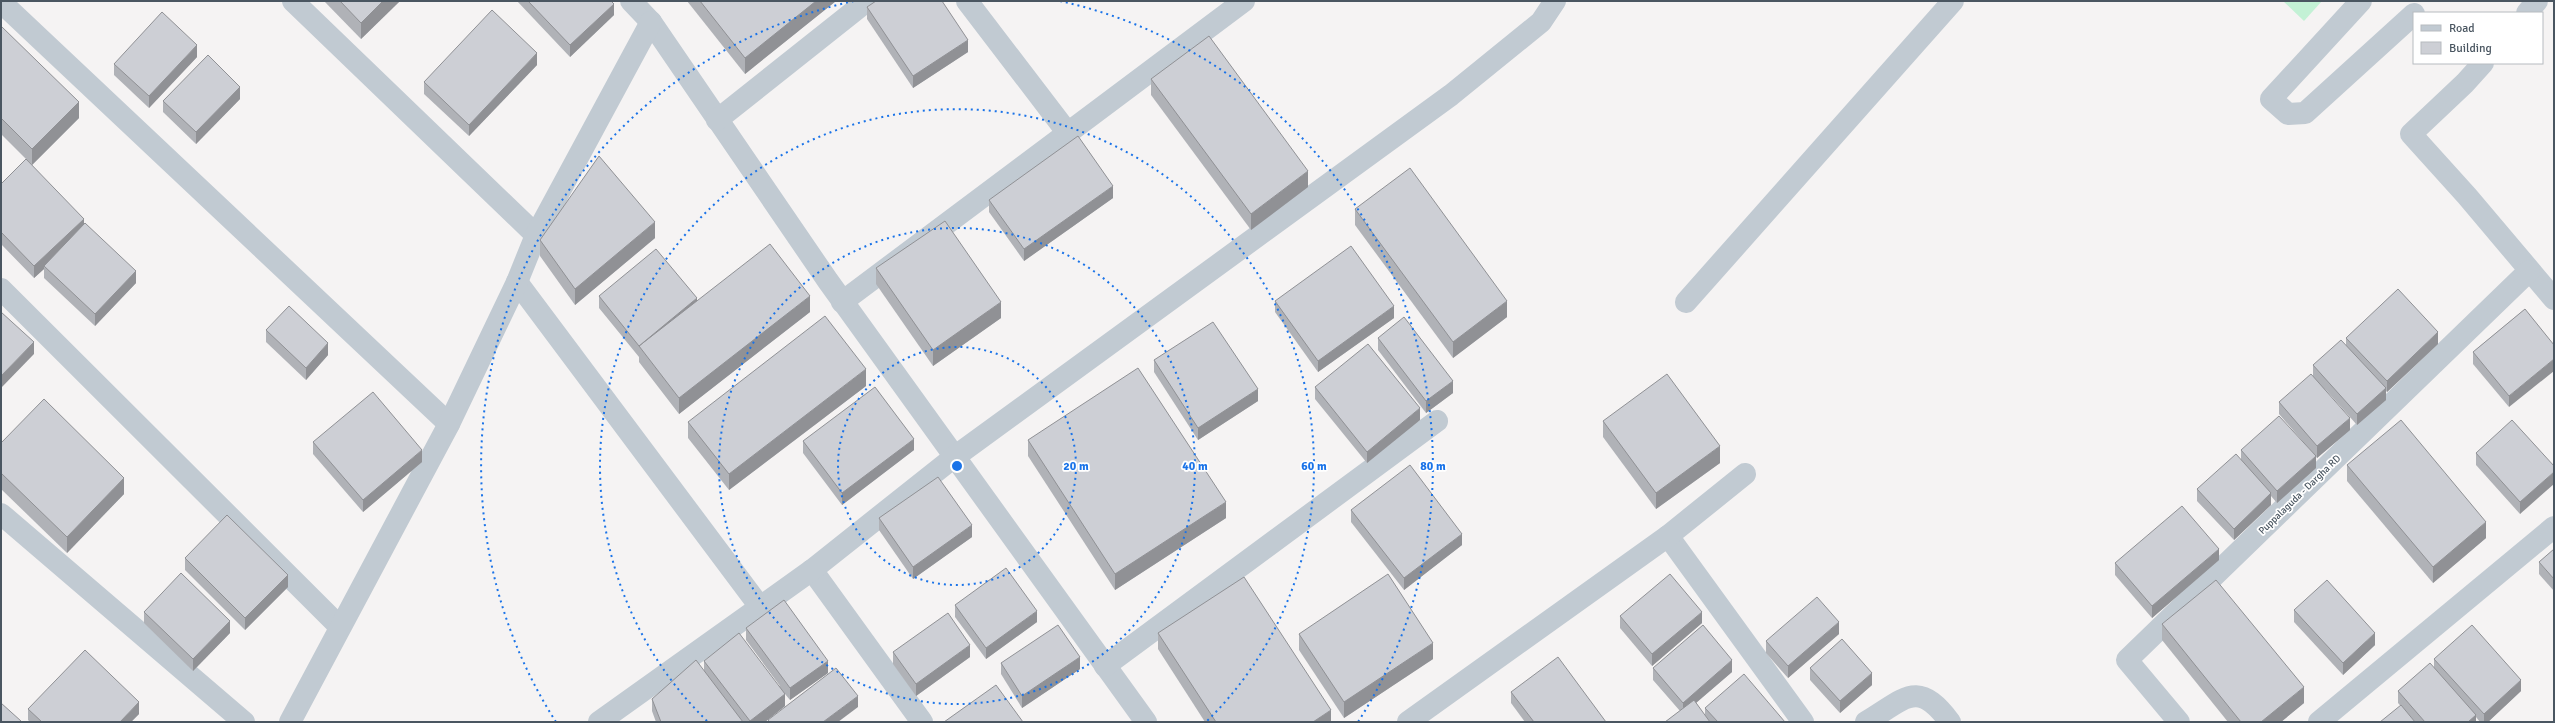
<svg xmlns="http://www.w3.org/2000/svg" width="2555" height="723" viewBox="0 0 2555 723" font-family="Signika,sans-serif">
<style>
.green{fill:#c3f1d5}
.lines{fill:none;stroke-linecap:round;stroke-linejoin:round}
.minor{stroke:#c1cad2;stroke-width:22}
.wall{fill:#b0b2b7}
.shaded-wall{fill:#909195}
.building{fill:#cdcfd5;stroke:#909195}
.ring{fill:none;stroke:#1a73e8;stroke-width:2;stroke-dasharray:2 4}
.labels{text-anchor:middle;stroke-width:3.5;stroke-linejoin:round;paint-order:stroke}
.street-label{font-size:10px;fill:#4a5661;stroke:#fff}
.centre{fill:#1a73e8;stroke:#fff;stroke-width:2}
.ring-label{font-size:12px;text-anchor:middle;font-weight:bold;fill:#1a73e8;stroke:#fff;stroke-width:3.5;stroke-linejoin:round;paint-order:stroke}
</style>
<rect width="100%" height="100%" fill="#f5f3f3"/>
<!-- green -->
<path class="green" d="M 2283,1 L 2322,1 L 2304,21 Z"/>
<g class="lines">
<!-- minor -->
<g class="minor">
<path d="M 293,1 L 536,235"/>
<path d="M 631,1 L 651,22 L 828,281 L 1146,722"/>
<path d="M 967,1 L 1067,132"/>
<path d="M 2361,1 L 2271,99 L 2288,114 L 2305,113 L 2414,14"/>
<path d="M 1,2 L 449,424"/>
<path d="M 2527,13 L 2537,1"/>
<path d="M 2483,63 L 2465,83 L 2411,134 L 2467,196 L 2554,299"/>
<path d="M 717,120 L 867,1"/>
<path d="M 517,282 L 760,607"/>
<path d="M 1,289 L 340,627"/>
<path d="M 842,302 L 1244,1"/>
<path d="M 1686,302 L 1953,1"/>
<path d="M 1,514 L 244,722"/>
<path d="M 1668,536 L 1803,722"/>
<path d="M 812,570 L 922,722"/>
<path d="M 1105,666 L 1437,421"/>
<path d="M 290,722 L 449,424 L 517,282 L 536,235 L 651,22"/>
<path d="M 599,722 L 812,570 L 953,458 L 1451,95 L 1541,22 L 1555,1"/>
<path d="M 1408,722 L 1668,536 L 1745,474"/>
<path d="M 1866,722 C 1905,699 1917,678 1950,722"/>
<path d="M 2179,722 L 2127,660 L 2529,271"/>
<path d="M 2319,722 L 2554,527"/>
</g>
</g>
<!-- wall -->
<g class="wall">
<path d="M 324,1 L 400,1 L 361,39 Z"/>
<path d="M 517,1 L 611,1 L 614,15 L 570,57 Z"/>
<path d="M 687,1 L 836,1 L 745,74 Z"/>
<path d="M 867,7 L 968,52 L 913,88 L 867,19 Z"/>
<path d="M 1,26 L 79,118 L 32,165 L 1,134 Z"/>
<path d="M 197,57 L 149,108 L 114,75 L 114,64 Z"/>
<path d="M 537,65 L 469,136 L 424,94 L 424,82 Z"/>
<path d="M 1151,79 L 1308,187 L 1251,230 L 1151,95 Z"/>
<path d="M 240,99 L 196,144 L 163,112 L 163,101 Z"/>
<path d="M 1,184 L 84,224 L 136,283 L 95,326 L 44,278 L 44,269 L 34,278 L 1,244 Z"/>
<path d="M 1113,198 L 1024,261 L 989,212 L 989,200 Z"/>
<path d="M 1355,209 L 1507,317 L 1453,358 L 1355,225 Z"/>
<path d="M 655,238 L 575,305 L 540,256 L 540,240 Z"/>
<path d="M 876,268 L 1001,318 L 933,366 L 876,284 Z"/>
<path d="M 599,296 L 697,301 L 810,312 L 679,414 L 639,362 L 639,357 L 599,308 Z"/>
<path d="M 1275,301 L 1394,318 L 1318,372 L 1275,312 Z"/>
<path d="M 2525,309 L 2509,407 L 2473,364 L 2473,352 Z"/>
<path d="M 266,330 L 328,355 L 306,380 L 266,342 Z"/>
<path d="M 1378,338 L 1453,393 L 1426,413 L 1378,350 Z"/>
<path d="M 2346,338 L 2438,344 L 2387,392 L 2386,391 L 2386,400 L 2357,425 L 2325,389 L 2350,430 L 2317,458 L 2279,414 L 2279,402 L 2313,377 L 2313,365 L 2346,346 Z"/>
<path d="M 1154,360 L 1258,401 L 1198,440 L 1154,372 Z"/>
<path d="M 866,386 L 729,490 L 688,438 L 688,422 Z"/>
<path d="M 1315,387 L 1420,420 L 1367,463 L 1315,399 Z"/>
<path d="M 1603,421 L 1720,463 L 1656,509 L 1603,437 Z"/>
<path d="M 1028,440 L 1226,518 L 1115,590 L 1028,456 Z"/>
<path d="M 803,441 L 914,450 L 842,505 L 803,453 Z"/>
<path d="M 313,442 L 422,462 L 363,512 L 313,454 Z"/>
<path d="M 1,443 L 124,494 L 67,553 L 1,489 Z"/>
<path d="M 2241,450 L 2316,468 L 2277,503 L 2271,496 L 2271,505 L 2234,540 L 2197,501 L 2197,489 L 2241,459 Z"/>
<path d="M 2476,453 L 2554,466 L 2520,514 L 2476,465 Z"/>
<path d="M 2347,465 L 2486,538 L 2433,583 L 2347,481 Z"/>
<path d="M 1351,510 L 1462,545 L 1404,590 L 1351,522 Z"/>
<path d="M 879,518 L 972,537 L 913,579 L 879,530 Z"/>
<path d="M 2554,549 L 2554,591 L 2539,574 L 2539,562 Z"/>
<path d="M 185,558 L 288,587 L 245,630 L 185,570 Z"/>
<path d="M 2219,560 L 2152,618 L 2115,575 L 2115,563 Z"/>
<path d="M 955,605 L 1037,622 L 986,659 L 955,617 Z"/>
<path d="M 2294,610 L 2375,645 L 2343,675 L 2294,622 Z"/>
<path d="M 144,612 L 230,633 L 193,671 L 144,623 Z"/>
<path d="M 1620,616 L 1702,623 L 1652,666 L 1620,628 Z"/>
<path d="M 2162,624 L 2304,703 L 2281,722 L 2228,722 L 2162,640 Z"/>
<path d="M 746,628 L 828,673 L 790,700 L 785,694 L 785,706 L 765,722 L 656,722 L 652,711 L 652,699 L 704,671 L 704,661 L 780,686 L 746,640 Z"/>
<path d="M 1158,633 L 1331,722 L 1205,722 L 1158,649 Z"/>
<path d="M 1299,634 L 1433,659 L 1344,718 L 1299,650 Z"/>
<path d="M 1839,634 L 1788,678 L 1766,653 L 1766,641 Z"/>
<path d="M 893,652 L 970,657 L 916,696 L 893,664 Z"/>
<path d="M 2434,659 L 2521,691 L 2488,722 L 2480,722 L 2476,717 L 2476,722 L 2415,722 L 2398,703 L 2398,691 L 2434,668 Z"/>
<path d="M 1001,663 L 1080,669 L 1022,708 L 1001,674 Z"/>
<path d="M 1653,668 L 1732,672 L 1696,703 L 1705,716 L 1705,708 L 1785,722 L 1665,722 L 1680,711 L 1653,680 Z"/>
<path d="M 1810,668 L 1872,685 L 1840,713 L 1810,680 Z"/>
<path d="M 1511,692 L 1606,722 L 1525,722 L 1511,703 Z"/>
<path d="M 28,709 L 139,714 L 131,722 L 30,722 L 28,720 Z"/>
</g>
<!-- shaded-wall -->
<g class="shaded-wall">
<path d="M 383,1 L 400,1 L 361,39 L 361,23 Z"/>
<path d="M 816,1 L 836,1 L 745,74 L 745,58 Z"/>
<path d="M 614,4 L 614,15 L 570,57 L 570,45 Z"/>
<path d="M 968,40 L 968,52 L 913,88 L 913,76 Z"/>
<path d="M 197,45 L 197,57 L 149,108 L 149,96 Z"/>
<path d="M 537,53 L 537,65 L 469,136 L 469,125 Z"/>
<path d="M 240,87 L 240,99 L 196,144 L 196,132 Z"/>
<path d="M 79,102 L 79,118 L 32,165 L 32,149 Z"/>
<path d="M 1308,171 L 1308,187 L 1251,230 L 1251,214 Z"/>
<path d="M 1113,186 L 1113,198 L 1024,261 L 1024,249 Z"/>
<path d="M 84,219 L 84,230 L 44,266 L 44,269 L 34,278 L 34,266 Z"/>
<path d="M 655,222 L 655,238 L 575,305 L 575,289 Z"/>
<path d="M 136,271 L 136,283 L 95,326 L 95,314 Z"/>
<path d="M 810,296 L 810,312 L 679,414 L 679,398 Z"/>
<path d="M 697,298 L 697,310 L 639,346 Z"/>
<path d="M 1507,301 L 1507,317 L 1453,358 L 1453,342 Z"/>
<path d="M 1001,302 L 1001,318 L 933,366 L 933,350 Z"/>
<path d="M 1394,306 L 1394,318 L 1318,372 L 1318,361 Z"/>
<path d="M 2438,332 L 2438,344 L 2387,392 L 2387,381 Z"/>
<path d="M 34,342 L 34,354 L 1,388 L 1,376 Z"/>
<path d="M 328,343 L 328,355 L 306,380 L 306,368 Z"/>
<path d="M 2554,359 L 2554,371 L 2509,407 L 2509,396 Z"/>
<path d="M 866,369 L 866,386 L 729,490 L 729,474 Z"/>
<path d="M 1453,381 L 1453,393 L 1426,413 L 1426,401 Z"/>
<path d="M 2386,388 L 2386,400 L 2357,425 L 2357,414 Z"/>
<path d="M 1258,389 L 1258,401 L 1198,440 L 1198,428 Z"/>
<path d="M 1420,408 L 1420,420 L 1367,463 L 1367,452 Z"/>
<path d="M 2350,418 L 2350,430 L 2317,458 L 2317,446 Z"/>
<path d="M 914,439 L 914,450 L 842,505 L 842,493 Z"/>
<path d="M 1720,446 L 1720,463 L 1656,509 L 1656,493 Z"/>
<path d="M 422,450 L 422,462 L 363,512 L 363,500 Z"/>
<path d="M 2316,456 L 2316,468 L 2277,503 L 2277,491 Z"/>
<path d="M 2554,472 L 2554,484 L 2520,514 L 2520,502 Z"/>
<path d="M 124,478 L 124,494 L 67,553 L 67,537 Z"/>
<path d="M 2271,493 L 2271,505 L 2234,540 L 2234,529 Z"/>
<path d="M 1226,502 L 1226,518 L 1115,590 L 1115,574 Z"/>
<path d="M 2486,522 L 2486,538 L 2433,583 L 2433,567 Z"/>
<path d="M 972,525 L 972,537 L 913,579 L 913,567 Z"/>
<path d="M 1462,534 L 1462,545 L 1404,590 L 1404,578 Z"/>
<path d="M 2219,549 L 2219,560 L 2152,618 L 2152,606 Z"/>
<path d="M 288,575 L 288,587 L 245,630 L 245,618 Z"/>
<path d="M 1037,611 L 1037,622 L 986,659 L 986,648 Z"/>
<path d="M 1702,612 L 1702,623 L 1652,666 L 1652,654 Z"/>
<path d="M 230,621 L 230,633 L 193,671 L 193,659 Z"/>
<path d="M 1839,622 L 1839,634 L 1788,678 L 1788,666 Z"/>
<path d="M 2375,633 L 2375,645 L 2343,675 L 2343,663 Z"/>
<path d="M 1433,643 L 1433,659 L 1344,718 L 1344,702 Z"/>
<path d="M 970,645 L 970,657 L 916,696 L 916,684 Z"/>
<path d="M 1080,657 L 1080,669 L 1022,708 L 1022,696 Z"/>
<path d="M 1732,660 L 1732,672 L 1683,714 L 1683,703 Z"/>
<path d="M 828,661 L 828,673 L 790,700 L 790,688 Z"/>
<path d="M 1872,673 L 1872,685 L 1840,713 L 1840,701 Z"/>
<path d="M 2521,680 L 2521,691 L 2488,722 L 2484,722 L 2484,714 Z"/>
<path d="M 2304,687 L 2304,703 L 2281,722 L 2261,722 Z"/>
<path d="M 785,694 L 785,706 L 765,722 L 750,722 L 750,721 Z"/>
<path d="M 858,696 L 858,707 L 838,722 L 823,722 Z"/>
<path d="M 139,702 L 139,714 L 131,722 L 120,722 Z"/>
<path d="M 1331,710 L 1331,722 L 1313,722 Z"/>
<path d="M 2476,715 L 2476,722 L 2468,722 Z"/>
</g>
<!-- building -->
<g class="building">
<path d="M 340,1 L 383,1 L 361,23 Z"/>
<path d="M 528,1 L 611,1 L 614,4 L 570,45 Z"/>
<path d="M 700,1 L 816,1 L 745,58 Z"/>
<path d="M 876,1 L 942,1 L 968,40 L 913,76 L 867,7 Z"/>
<path d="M 492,10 L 537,53 L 469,125 L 424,82 Z"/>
<path d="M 162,12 L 197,45 L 149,96 L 114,64 Z"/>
<path d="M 1,26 L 79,102 L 32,149 L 1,118 Z"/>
<path d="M 1209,36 L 1308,171 L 1251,214 L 1151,79 Z"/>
<path d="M 208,55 L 240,87 L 196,132 L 163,101 Z"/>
<path d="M 1078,136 L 1113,186 L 1024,249 L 989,200 Z"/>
<path d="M 599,156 L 655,222 L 575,289 L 540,240 Z"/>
<path d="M 26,159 L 84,219 L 34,266 L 1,232 L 1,184 Z"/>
<path d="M 1410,168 L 1507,301 L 1453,342 L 1355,209 Z"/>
<path d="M 945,221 L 1001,302 L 933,350 L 876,268 Z"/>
<path d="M 85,223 L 136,271 L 95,314 L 44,266 Z"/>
<path d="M 770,244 L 810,296 L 679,398 L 639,346 Z"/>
<path d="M 1351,246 L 1394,306 L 1318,361 L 1275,301 Z"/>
<path d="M 656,249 L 697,298 L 639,346 L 599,296 Z"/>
<path d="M 2398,289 L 2438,332 L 2387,381 L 2346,338 Z"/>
<path d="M 289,306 L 328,343 L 306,368 L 266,330 Z"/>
<path d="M 2525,309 L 2554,345 L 2554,359 L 2509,396 L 2473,352 Z"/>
<path d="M 1,312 L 34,342 L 1,376 Z"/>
<path d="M 825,316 L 866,369 L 729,474 L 688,422 Z"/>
<path d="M 1404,317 L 1453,381 L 1426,401 L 1378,338 Z"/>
<path d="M 1213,322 L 1258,389 L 1198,428 L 1154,360 Z"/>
<path d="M 2341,340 L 2386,388 L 2357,414 L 2313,365 Z"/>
<path d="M 1368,344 L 1420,408 L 1367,452 L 1315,387 Z"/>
<path d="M 1138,368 L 1226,502 L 1115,574 L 1028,440 Z"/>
<path d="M 1667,374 L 1720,446 L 1656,493 L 1603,421 Z"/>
<path d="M 2311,374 L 2350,418 L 2317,446 L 2279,402 Z"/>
<path d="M 875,387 L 914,439 L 842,493 L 803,441 Z"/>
<path d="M 373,392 L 422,450 L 363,500 L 313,442 Z"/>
<path d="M 44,399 L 124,478 L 67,537 L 1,473 L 1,443 Z"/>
<path d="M 2279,416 L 2316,456 L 2277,491 L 2241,450 Z"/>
<path d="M 2401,420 L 2486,522 L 2433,567 L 2347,465 Z"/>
<path d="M 2512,420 L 2554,466 L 2554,472 L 2520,502 L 2476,453 Z"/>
<path d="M 2236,454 L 2271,493 L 2234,529 L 2197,489 Z"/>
<path d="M 1410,465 L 1462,534 L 1404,578 L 1351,510 Z"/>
<path d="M 938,477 L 972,525 L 913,567 L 879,518 Z"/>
<path d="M 2182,506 L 2219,549 L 2152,606 L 2115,563 Z"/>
<path d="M 227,515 L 288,575 L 245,618 L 185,558 Z"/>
<path d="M 2554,549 L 2554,579 L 2539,562 Z"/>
<path d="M 1006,568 L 1037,611 L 986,648 L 955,605 Z"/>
<path d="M 181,573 L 230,621 L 193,659 L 144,612 Z"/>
<path d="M 1388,574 L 1433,643 L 1344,702 L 1299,634 Z"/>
<path d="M 1670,574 L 1702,612 L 1652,654 L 1620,616 Z"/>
<path d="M 1244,577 L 1331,710 L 1313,722 L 1216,722 L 1158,633 Z"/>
<path d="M 2216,580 L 2304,687 L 2261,722 L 2241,722 L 2162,624 Z"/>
<path d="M 2327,580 L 2375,633 L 2343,663 L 2294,610 Z"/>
<path d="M 1817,597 L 1839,622 L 1788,666 L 1766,641 Z"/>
<path d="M 784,600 L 828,661 L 790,688 L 746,628 Z"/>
<path d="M 948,613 L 970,645 L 916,684 L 893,652 Z"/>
<path d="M 1058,625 L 1080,657 L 1022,696 L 1001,663 Z"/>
<path d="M 1703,625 L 1732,660 L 1683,703 L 1653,668 Z"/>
<path d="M 2472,625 L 2521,680 L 2484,714 L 2434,659 Z"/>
<path d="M 739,633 L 785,694 L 750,721 L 704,661 Z"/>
<path d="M 1842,639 L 1872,673 L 1840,701 L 1810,668 Z"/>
<path d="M 85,650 L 139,702 L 120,722 L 42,722 L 28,709 Z"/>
<path d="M 1558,657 L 1606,722 L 1534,722 L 1511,692 Z"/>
<path d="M 696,660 L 743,722 L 661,722 L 652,699 Z"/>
<path d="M 2430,663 L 2476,715 L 2468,722 L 2425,722 L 2398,691 Z"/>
<path d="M 836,668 L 858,696 L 823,722 L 770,722 L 768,720 Z"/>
<path d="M 1744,674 L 1785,722 L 1718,722 L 1705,708 Z"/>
<path d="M 996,685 L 1023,722 L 944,722 Z"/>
<path d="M 1694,700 L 1710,722 L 1665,722 Z"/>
<path d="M 1,703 L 21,721 L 20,722 L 1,722 Z"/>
<path d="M 2401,705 L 2415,722 L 2380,722 Z"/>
</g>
<!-- distance rings -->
<g class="ring">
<circle cx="957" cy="466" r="119"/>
<circle cx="957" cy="466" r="238"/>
<path d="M707 721A357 357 0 1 1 1207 721"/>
<path d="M556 722A476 476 0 0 1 854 1M1060 1A476 476 0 0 1 1358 722"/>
</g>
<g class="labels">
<!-- street labels -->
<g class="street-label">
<text transform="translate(2299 494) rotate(-44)" y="4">Puppalaguda - Dargha RD</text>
</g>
</g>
<circle cx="957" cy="466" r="6" class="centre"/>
<g class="ring-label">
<text x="1076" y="470">20 m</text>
<text x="1195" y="470">40 m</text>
<text x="1314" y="470">60 m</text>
<text x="1433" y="470">80 m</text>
</g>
<!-- border -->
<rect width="2555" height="723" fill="none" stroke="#4a5661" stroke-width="4"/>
<!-- legend -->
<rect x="2413" y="12" width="130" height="52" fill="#ffffff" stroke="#b7bbc0"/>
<rect x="2421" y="25" width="20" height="6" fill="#c1cad2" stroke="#b7bbc0"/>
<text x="2449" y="32" font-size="12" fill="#4a5661">Road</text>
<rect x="2421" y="42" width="20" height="12" fill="#cdcfd5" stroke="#b7bbc0"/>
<text x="2449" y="52" font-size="12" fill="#4a5661">Building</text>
</svg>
